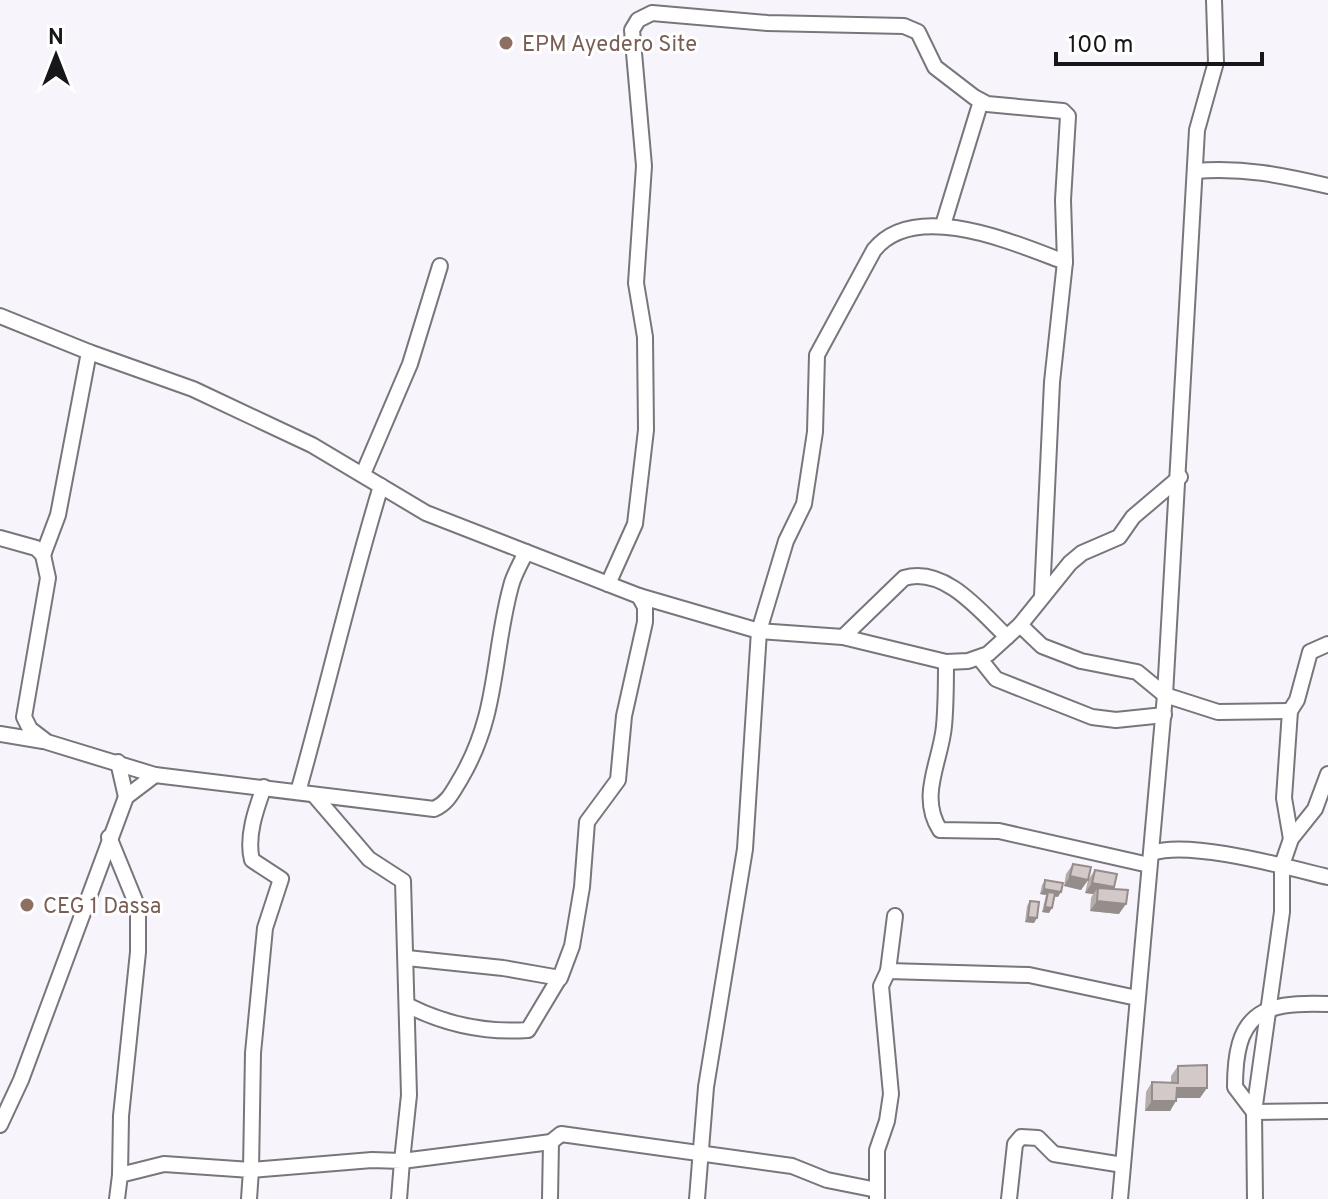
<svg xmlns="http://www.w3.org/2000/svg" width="1328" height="1199" viewBox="0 0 1328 1199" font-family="Overpass,sans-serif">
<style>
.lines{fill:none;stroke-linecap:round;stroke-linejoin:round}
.street-casing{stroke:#79757c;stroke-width:18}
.street{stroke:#fff;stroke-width:14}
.wall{fill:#b5adac}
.shaded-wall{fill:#948d8c}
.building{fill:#d3c9c8;stroke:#948d8c;stroke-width:2}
.education-dot{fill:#8d6e63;stroke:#fff;stroke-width:3}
.labels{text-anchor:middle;stroke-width:6;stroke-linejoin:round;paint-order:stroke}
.education-label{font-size:22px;fill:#785e54;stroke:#fff;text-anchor:start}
</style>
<rect width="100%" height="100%" fill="#f8f4fb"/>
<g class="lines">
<!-- street casing -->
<g class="street-casing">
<g id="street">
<path d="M 1195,171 C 1242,167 1282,175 1328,186"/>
<path d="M 943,225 L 981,101"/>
<path d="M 0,316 L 89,352 L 193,389 L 312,445 L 426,513 L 639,596 L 759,631 L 843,637 L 946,662 L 968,661 L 988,654 L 1020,625 L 1070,563 L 1082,553 L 1119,537 L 1133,517 L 1180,477"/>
<path d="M 363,474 L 410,364 L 440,266"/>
<path d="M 0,538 L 36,548 L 43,555 L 48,578 L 24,717 L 30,729 L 47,742 L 155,775 L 434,809 C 448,803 453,791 461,778 C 499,713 492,656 511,586 C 514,574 521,563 526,552"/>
<path d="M 43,555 L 58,515 L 89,352"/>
<path d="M 608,584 L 635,524 L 646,430 L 645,337 L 636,283 L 644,166 L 632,30 L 638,20 L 652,13 L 767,23 L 904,26 L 918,32 L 935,67 L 974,97 L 987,104 L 1063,111 L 1068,116 L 1063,200 L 1065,262 L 1052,382 L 1042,596"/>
<path d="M 1020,625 L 1042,646 L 1081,661 L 1137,672 L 1165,695 L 1197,130 L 1216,62 L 1214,0"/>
<path d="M 843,637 L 904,578 C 945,566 981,612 1007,637"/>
<path d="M 980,659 L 996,679 L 1092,717 L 1116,720 L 1164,715"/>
<path d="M 946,662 C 946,683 946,705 944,726 C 941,761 918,796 940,830 L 999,831 L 1149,865"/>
<path d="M 0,734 L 43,741"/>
<path d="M 118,762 L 126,797"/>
<path d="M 264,787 C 256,809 246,837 252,860 L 281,879 L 265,928 L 253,1053 L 251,1170 L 372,1160 L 402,1161 L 399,1199"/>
<path d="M 298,792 C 327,690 350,587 381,486"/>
<path d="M 314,795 L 369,859 L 403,881 L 409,1095 L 402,1161 L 551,1142"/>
<path d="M 109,837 L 138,908 L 138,952 L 121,1116 L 120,1175"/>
<path d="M 1291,839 L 1284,798 L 1290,711 L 1297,700 L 1310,652 L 1328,644"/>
<path d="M 1152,853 C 1190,840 1286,867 1328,877"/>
<path d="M 407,958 L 503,968 L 560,978 L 572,946 L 582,887 L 587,822 L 618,780 L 624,716 L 645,622 L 645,607 L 639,596"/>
<path d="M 888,971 L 895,916"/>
<path d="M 409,1006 C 447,1025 486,1033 528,1030 L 558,980"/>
<path d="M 1254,1112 L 1235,1087 C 1235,1016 1258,1001 1328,1004"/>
<path d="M 1254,1112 L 1328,1111"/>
<path d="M 0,1125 L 21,1080 L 126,797 L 155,775"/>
<path d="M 117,1199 L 120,1175 L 164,1164 L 251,1170 L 249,1199"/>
<path d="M 550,1199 L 551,1142 L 561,1134 L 792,1166 L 827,1180 L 877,1190"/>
<path d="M 697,1199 L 706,1087 L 745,849 L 759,631 L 786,541 L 804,504 L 815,432 L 817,355 L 874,250 C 915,199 1014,243 1065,262"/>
<path d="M 877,1199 L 877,1150 L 887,1121 L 891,1094 L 881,986 L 888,971 L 1029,975 L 1137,998"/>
<path d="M 1009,1199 L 1015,1144 L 1021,1137 L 1038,1138 L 1054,1154 L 1123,1165"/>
<path d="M 1120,1199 L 1165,695 L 1218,712 L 1290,711"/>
<path d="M 1255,1199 L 1254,1112 L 1282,912 L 1282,865 L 1291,839 L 1315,809 L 1328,774"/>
</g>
</g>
<!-- street -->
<use href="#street" class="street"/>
</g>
<!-- wall -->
<g class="wall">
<path d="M 1073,864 L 1088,880 L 1095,870 L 1114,887 L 1113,889 L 1119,914 L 1090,911 L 1091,898 L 1093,894 L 1085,893 L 1088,880 L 1081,890 L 1064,886 L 1066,874 Z"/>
<path d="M 1045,880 L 1058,897 L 1054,896 L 1049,913 L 1042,912 L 1046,895 L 1040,894 L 1042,885 Z"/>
<path d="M 1030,901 L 1034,923 L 1025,922 L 1027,906 Z"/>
<path d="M 1178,1066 L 1200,1098 L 1177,1098 L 1170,1111 L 1145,1111 L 1146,1092 L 1152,1082 L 1171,1083 L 1171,1076 Z"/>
</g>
<!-- shaded-wall -->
<g class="shaded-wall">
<path d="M 1070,876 L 1088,880 L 1081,890 L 1064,886 Z"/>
<path d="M 1092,883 L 1114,887 L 1107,897 L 1098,888 L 1093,894 L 1085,893 Z"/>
<path d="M 1044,889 L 1061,892 L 1058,897 L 1047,895 L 1048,892 L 1046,895 L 1040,894 Z"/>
<path d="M 1097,901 L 1126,904 L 1119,914 L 1090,911 Z"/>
<path d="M 1045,907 L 1052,908 L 1049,913 L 1042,912 Z"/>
<path d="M 1028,917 L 1037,918 L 1034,923 L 1025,922 Z"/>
<path d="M 1177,1088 L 1207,1088 L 1200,1098 L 1170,1098 Z"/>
<path d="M 1152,1101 L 1176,1101 L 1170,1111 L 1145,1111 Z"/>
</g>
<!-- building -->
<g class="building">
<path d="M 1073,864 L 1091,867 L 1088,880 L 1070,876 Z"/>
<path d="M 1095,870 L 1117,874 L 1114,887 L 1092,883 Z"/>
<path d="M 1045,880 L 1063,883 L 1061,892 L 1044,889 Z"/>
<path d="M 1098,888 L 1128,890 L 1126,904 L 1097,901 Z"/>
<path d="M 1048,892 L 1055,893 L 1052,908 L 1045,907 Z"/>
<path d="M 1030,901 L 1039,902 L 1037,918 L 1028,917 Z"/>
<path d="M 1207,1065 L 1207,1088 L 1177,1088 L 1176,1101 L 1152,1101 L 1152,1082 L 1178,1083 L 1178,1066 Z"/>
</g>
<!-- markers -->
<g class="education-dot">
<circle cx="506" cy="43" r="8"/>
<circle cx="27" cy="905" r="8"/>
</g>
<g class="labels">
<!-- education labels -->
<g class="education-label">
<text x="522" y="51">EPM Ayedero Site</text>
<text x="43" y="913">CEG 1 Dassa</text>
</g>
</g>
<!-- north arrow -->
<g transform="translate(56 56)" stroke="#ffffff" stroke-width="6" paint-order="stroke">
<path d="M0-6L14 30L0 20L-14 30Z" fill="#171618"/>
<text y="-12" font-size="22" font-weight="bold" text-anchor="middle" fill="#171618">N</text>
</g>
<!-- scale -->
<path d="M1056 52v12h206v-12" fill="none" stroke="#171618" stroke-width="4"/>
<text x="1068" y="52" font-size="24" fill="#171618" stroke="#ffffff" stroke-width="6" paint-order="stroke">100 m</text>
</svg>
